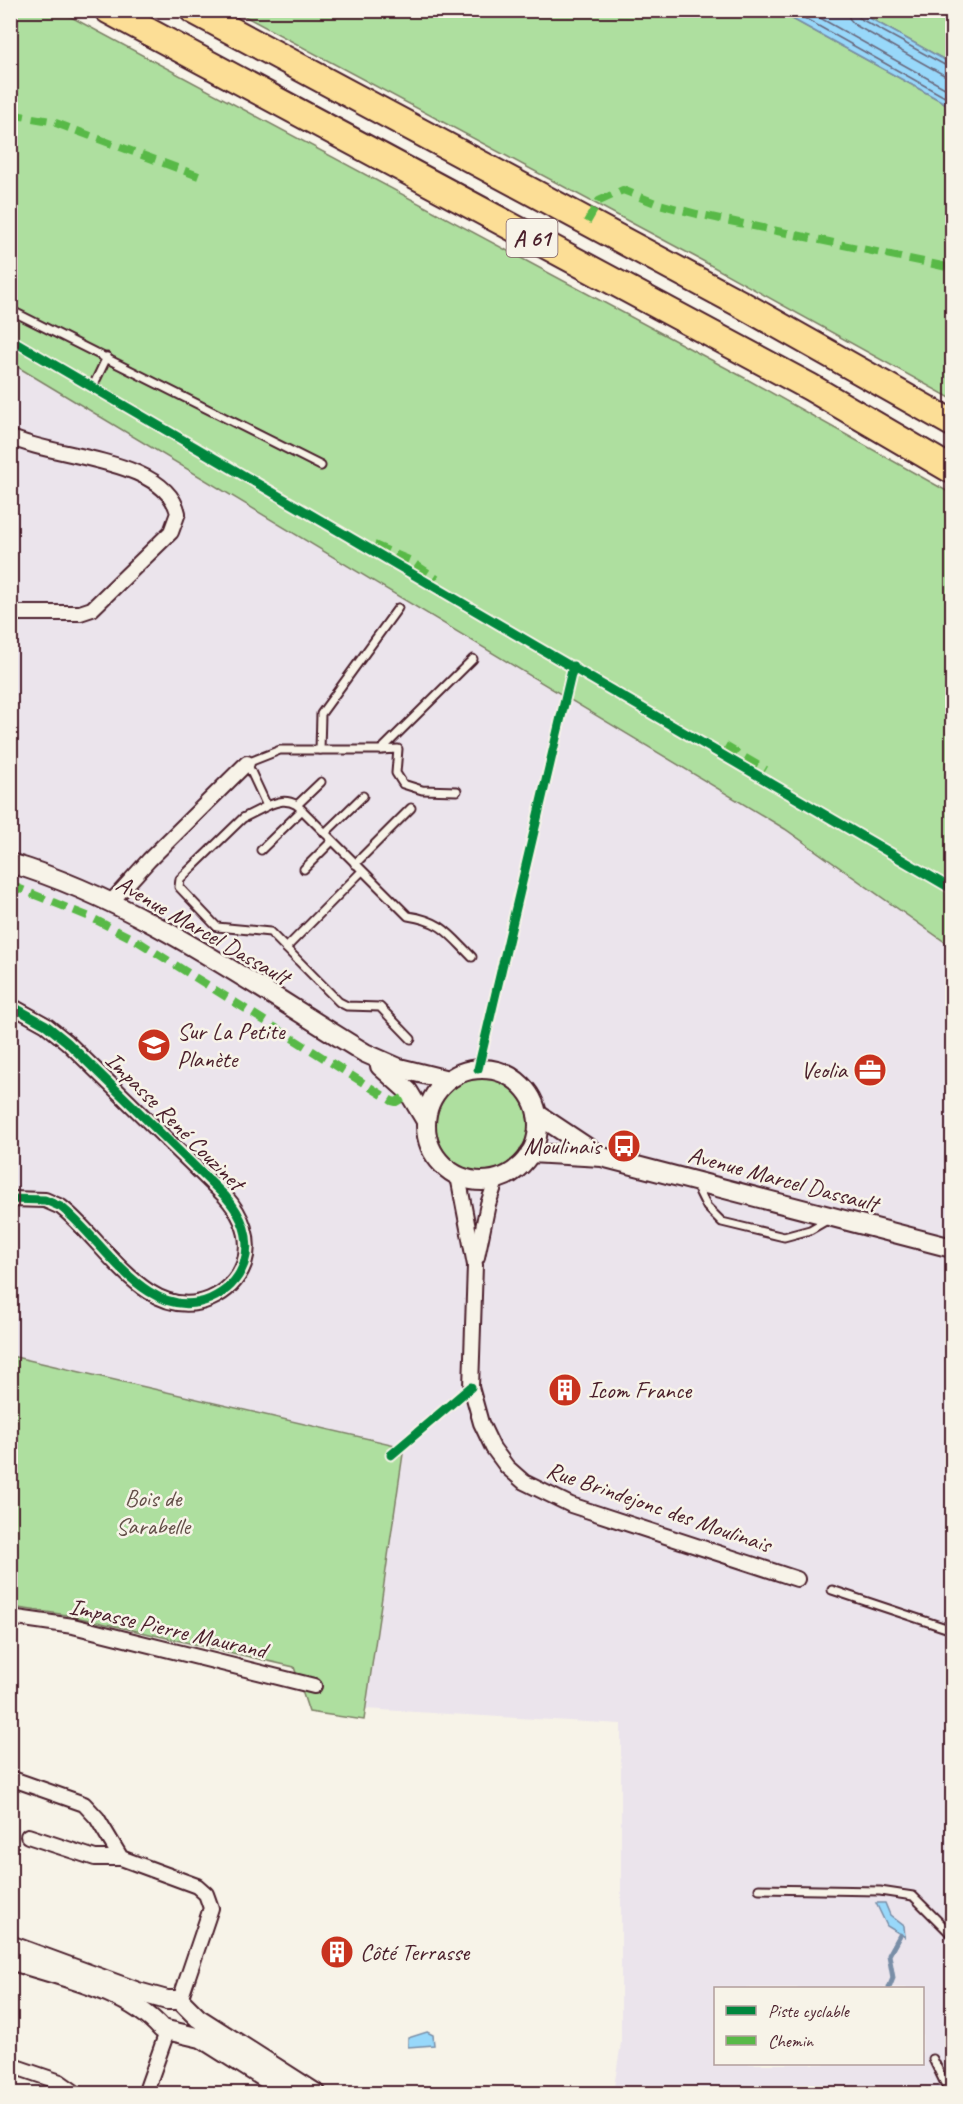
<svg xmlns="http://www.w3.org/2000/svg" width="963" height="2104" viewBox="0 0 963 2104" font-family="Caveat,sans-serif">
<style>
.built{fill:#ebe4ec;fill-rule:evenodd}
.green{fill:#aedf9f;stroke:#7c7f65;stroke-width:1.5}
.water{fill:#98d8fa;stroke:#798ea7;stroke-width:1.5}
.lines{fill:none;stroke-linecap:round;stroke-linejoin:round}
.shore{stroke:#69697e;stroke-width:1.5}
.stream{stroke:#798ea7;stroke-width:5}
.service-casing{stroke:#4a1f2b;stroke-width:11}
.minor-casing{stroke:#4a1f2b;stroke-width:18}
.tertiary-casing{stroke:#4a1f2b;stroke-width:22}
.motorway-casing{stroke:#4a1f2b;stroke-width:30}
.service{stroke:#f7f3e8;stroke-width:7}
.minor{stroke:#f7f3e8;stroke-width:14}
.tertiary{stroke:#f7f3e8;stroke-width:18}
.motorway{stroke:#fcde96;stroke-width:26}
.quiet{stroke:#58b947;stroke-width:8;stroke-dasharray:15 8;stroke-linecap:butt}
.cycleway-casing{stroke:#f7f3e8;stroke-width:13}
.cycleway{stroke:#00873e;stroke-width:9}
.labels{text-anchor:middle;stroke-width:5;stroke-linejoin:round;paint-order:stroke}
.shield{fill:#f7f3e8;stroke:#7e5f64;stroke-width:1.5}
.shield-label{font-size:22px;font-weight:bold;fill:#4a1f2b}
.street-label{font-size:24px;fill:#4a1f2b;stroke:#f7f3e8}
.poi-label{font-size:24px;fill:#4a1f2b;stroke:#f7f3e8;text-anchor:start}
.park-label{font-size:24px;fill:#634f48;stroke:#f7f3e8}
</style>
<rect width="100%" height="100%" fill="#f7f3e8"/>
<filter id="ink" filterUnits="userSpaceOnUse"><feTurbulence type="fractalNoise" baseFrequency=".0167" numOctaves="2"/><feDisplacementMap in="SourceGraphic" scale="12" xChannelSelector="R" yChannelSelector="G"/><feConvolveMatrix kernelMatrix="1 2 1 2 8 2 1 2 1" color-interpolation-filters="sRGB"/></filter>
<g filter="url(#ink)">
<!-- built -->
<path class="built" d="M 10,363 L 785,829 L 952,947 L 952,2093 L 613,2093 L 621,2043 L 621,1724 L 365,1709 L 404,1448 L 11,1356 ZM 716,1988 L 922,1988 L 922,2064 L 716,2064 Z"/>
<!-- green -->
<g class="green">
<path d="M 10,11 L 60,11 L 743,377 L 952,494 L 952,947 L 785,829 L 11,363 Z"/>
<path d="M 235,11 L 778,11 L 952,107 L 952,399 L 701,260 Z"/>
<path d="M 857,11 L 952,11 L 952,64 Z"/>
<circle cx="482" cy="1125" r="46"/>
<path d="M 11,1356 L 404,1447 L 364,1720 L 309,1712 L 294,1667 L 67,1615 L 11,1607 Z"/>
</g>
<!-- water -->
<g class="water">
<path d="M 778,11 L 857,11 L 952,64 L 952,107 Z"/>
<path d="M 876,1903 L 885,1903 L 890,1915 L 904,1926 L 905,1937 L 887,1926 Z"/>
<path d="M 427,2032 L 433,2035 L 434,2045 L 408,2047 L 408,2038 Z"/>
</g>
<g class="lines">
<!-- shore -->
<g class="shore">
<path d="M 790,10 L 952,101"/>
<path d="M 806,10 L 952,92"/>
<path d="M 848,10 L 849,18 L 855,25 L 944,75 L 952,77"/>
<path d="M 855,10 L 859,18 L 952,69"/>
</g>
<!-- stream -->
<path class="stream" d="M 889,1988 L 893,1978 L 889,1955 L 900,1935"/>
<!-- service casing -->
<g class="service-casing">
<g id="service">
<path d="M 10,310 L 321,466"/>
<path d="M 93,386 L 107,357"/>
<path d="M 320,750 L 321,714 L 398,608"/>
<path d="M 381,750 L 398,749 L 396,773 L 403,784 L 422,790 L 457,791"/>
<path d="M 297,805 L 321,782"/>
<path d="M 267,806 C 279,801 286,799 297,805 L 408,916 C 442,921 449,934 472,957"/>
<path d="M 325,833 L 363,796"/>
<path d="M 261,850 L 302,810"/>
<path d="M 355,864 L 411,808"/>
<path d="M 304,869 L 332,841"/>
<path d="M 286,948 L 362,871"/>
<path d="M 411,1039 L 380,1007 L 347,1006 L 339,1002 L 270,932 L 217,927 L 179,887 L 180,879 L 243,818 L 267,806 L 247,763 L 280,750 L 381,750 L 473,659"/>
<path d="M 696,1185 L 707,1207 L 722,1222 L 784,1237 L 810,1230 L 829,1219"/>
<path d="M 832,1590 L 952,1630"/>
<path d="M 759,1889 L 880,1891 L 913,1896 L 952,1935"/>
<path d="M 933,2059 L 950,2094"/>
</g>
</g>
<!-- minor casing -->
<g class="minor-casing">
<g id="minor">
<path d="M 10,437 C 54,458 165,458 178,513 L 171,532 L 92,609 L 80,613 L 10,613"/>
<path d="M 111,902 L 149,860 L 247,763"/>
<path d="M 10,1005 L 46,1025 L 67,1042 L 225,1196 C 242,1215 252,1239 244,1264 C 238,1280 226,1292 210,1299 C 147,1325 104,1240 61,1207 L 45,1200 L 10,1199"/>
<path d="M 458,1176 L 475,1265 L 471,1387 L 481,1423 L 493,1448 L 507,1467 L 524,1482 L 571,1505 L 797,1579"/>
<path d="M 477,1257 L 488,1204 L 497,1178"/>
<path d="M 10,1617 L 73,1626 L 314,1686"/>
<path d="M 10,1778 L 84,1804 L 97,1818 L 121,1858 L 197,1886 L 206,1894 L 211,1908 L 180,2000"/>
<path d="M 28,1836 L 95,1858 L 121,1858"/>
<path d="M 10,2065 L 60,2082 L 77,2094"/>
<path d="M 145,2094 L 167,2032"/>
</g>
</g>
<!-- tertiary casing -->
<g class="tertiary-casing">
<g id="tertiary">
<path d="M 10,863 C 136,900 253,985 365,1053 L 399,1068 L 448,1080"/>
<path d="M 380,1066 L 408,1091 L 426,1121"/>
<circle cx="482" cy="1125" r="56"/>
<path d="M 537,1114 L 600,1156"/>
<path d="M 530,1153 L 602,1157 L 952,1248"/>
<path d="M 10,1945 L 138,1992 L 167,2000 L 180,2000 L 198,2018 L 317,2094"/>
<path d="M 10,1960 C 60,1977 127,1989 162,2029 L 201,2038 L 290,2094"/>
</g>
</g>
<!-- motorway casing -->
<g class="motorway-casing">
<g id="motorway">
<path d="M 108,10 L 810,387 L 952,470"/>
<path d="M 193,10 L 741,304 L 952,423"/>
</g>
</g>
<!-- service -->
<use href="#service" class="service"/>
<!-- minor -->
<use href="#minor" class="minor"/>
<!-- tertiary -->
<use href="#tertiary" class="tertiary"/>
<!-- motorway -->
<use href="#motorway" class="motorway"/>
<!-- quiet -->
<g class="quiet">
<path d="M 10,114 L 50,121 L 204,178"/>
<path d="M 587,222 L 599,201 L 623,190 L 655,203 L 697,214 L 952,268"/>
<path d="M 374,545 L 409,560 L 437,579"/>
<path d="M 725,746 L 766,770"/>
<path d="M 10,885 L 90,917 L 139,942 L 392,1101 L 396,1102 L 403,1098"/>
</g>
<!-- cycleway casing -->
<g class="cycleway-casing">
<g id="cycleway">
<path d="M 10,339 L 952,889"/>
<path d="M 10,1005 L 46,1025 L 67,1042 L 225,1196 C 242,1215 252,1239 244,1264 C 238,1280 226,1292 210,1299 C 147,1325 104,1240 61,1207 L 45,1200 L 10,1199"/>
<path d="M 478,1069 L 573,666"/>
<path d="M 391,1455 L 471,1387"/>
</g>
</g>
<!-- cycleway -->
<use href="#cycleway" class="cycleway"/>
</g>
</g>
<!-- icons -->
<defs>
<g id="school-disc" transform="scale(1.725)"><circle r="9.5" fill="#c8321e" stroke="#f7f3e8"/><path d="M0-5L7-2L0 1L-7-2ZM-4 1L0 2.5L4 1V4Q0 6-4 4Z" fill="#fff"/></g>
<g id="office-disc" transform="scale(1.725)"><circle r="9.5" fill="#c8321e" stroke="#f7f3e8"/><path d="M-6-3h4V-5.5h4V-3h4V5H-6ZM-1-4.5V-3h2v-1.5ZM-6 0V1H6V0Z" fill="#fff"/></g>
<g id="bus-disc" transform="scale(1.725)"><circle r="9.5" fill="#c8321e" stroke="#f7f3e8"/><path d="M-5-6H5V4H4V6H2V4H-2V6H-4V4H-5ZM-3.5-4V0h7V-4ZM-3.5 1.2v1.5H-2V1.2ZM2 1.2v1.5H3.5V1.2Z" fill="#fff"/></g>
<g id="building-disc" transform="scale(1.725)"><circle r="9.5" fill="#c8321e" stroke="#f7f3e8"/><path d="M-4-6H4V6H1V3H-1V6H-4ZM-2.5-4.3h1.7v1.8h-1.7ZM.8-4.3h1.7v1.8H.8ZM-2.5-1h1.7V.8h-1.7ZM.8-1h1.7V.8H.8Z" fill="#fff"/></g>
</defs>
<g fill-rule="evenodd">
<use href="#school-disc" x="154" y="1045"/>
<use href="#office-disc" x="870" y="1070"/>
<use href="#bus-disc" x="624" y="1146"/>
<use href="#building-disc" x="565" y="1390"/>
<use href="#building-disc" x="337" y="1952"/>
</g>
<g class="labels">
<!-- shield labels -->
<rect class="shield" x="506.5" y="219" width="51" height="38" rx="4.5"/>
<g class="shield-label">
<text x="532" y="246">A 61</text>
</g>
<!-- street labels -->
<g class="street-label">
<text transform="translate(203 930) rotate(30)" y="8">Avenue Marcel Dassault</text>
<text transform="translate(175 1121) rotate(45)" y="8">Impasse René Couzinet</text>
<text transform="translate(783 1179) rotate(15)" y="8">Avenue Marcel Dassault</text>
<text transform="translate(659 1507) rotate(19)" y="8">Rue Brindejonc des Moulinais</text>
<text transform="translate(168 1628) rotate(13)" y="8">Impasse Pierre Maurand</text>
</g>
<!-- poi labels -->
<g class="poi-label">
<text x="177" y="1039">Sur La Petite<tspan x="177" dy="28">Planète</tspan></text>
<text x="847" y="1078" text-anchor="end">Veolia</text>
<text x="601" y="1154" text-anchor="end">Moulinais</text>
<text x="588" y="1398">Icom France</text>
<text x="360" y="1960">Côté Terrasse</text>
</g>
<!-- park labels -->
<g class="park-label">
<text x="153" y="1506">Bois de<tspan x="153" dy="28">Sarabelle</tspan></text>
</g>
</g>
<!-- margin -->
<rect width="963" height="2104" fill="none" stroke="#f7f3e8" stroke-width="36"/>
<rect x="18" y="18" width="927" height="2068" fill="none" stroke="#4a1f2b" stroke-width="2" filter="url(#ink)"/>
<!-- legend -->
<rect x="714" y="1987" width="210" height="78" fill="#f7f3e8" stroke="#b29e9c" stroke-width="1.5"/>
<rect x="726" y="2006" width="30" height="9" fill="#00873e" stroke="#b29e9c" stroke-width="1.5"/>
<text x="768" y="2017" font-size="18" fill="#4a1f2b">Piste cyclable</text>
<rect x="726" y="2036" width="30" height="9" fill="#58b947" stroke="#b29e9c" stroke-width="1.5"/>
<text x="768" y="2047" font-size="18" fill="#4a1f2b">Chemin</text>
</svg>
